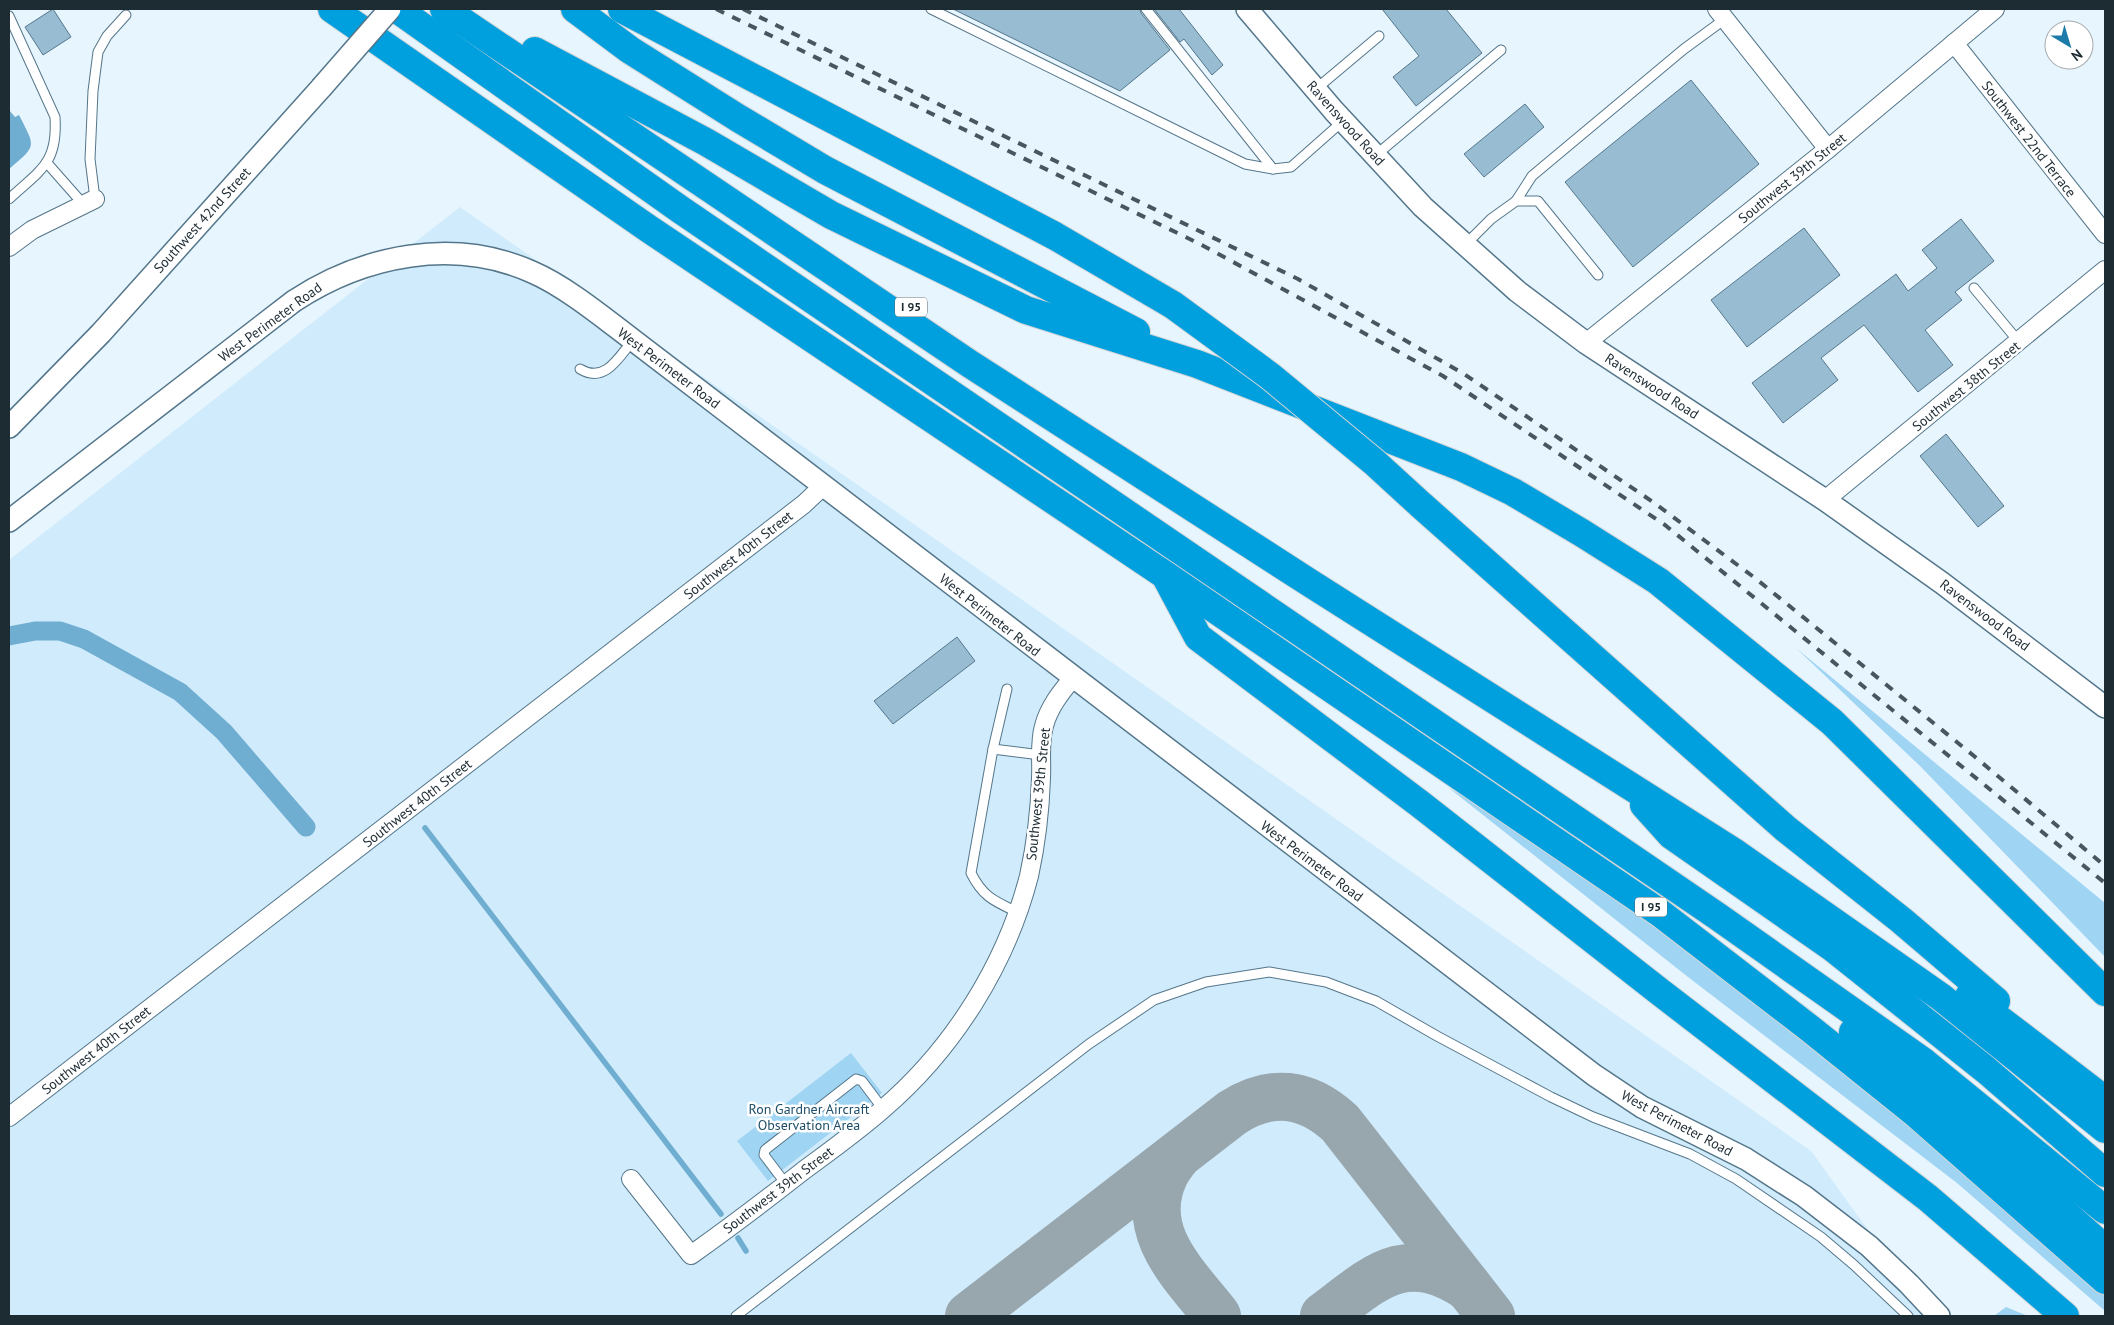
<svg xmlns="http://www.w3.org/2000/svg" width="2114" height="1325" viewBox="0 0 2114 1325" font-family="'PT Sans',sans-serif">
<style>
.built{fill:#d0ebfb}
.green{fill:#a0d4f3}
.water{fill:#6fadd1}
.lines{fill:none;stroke-linecap:round;stroke-linejoin:round}
.stream{stroke:#6fadd1;stroke-width:5.5}
.canal{stroke:#6fadd1;stroke-width:19}
.taxiway{stroke:#98a6ae;stroke-width:48}
.building{fill:#98bcd2;stroke:#56778c}
.service-casing{stroke:#54768a;stroke-width:11}
.minor-casing{stroke:#54768a;stroke-width:20}
.tertiary-casing{stroke:#54768a;stroke-width:24}
.motorway-casing{stroke:#d2d5d6;stroke-width:30}
.service{stroke:#fff;stroke-width:9}
.minor{stroke:#fff;stroke-width:18}
.tertiary{stroke:#fff;stroke-width:21}
.motorway{stroke:#009fde;stroke-width:28}
.rail{stroke:#48565e;stroke-width:4;stroke-dasharray:9 9;stroke-linecap:butt}
.tertiary-bridge-casing{stroke:#54768a;stroke-width:24;stroke-linecap:butt}
.motorway-bridge-casing{stroke:#d2d5d6;stroke-width:30;stroke-linecap:butt}
.tertiary-bridge{stroke:#fff;stroke-width:21}
.motorway-bridge{stroke:#009fde;stroke-width:28}
.labels{text-anchor:middle;stroke-width:5;stroke-linejoin:round;paint-order:stroke}
.shield{fill:#fff;stroke:#616b70;stroke-width:1}
.shield-label{font-size:12px;font-weight:bold;fill:#1d2b33}
.street-label{font-size:14px;fill:#1d2b33;stroke:#fff}
.park-label{font-size:14px;fill:#1e4e68;stroke:#fff}
</style>
<rect width="100%" height="100%" fill="#e7f5fe"/>
<!-- built -->
<path class="built" d="M 460,207 L 1811,1151 L 1930,1316 L 9,1316 L 9,560 Z"/>
<!-- green -->
<g class="green">
<path d="M 1796,648 L 2105,903 L 2105,957 L 1921,767 Z"/>
<path d="M 1449,788 L 1582,866 L 1900,1107 L 2105,1286 L 2105,1311 L 1957,1183 L 1688,977 Z"/>
<path d="M 851,1053 L 882,1093 L 768,1181 L 737,1141 Z"/>
<path d="M 2006,1307 L 2028,1316 L 1994,1316 Z"/>
</g>
<!-- water -->
<path class="water" d="M 9,110 L 15,117 L 19,115 C 35,147 38,145 9,169 Z"/>
<g class="lines">
<!-- stream -->
<g class="stream">
<path d="M 425,828 L 721,1214"/>
<path d="M 738,1238 L 746,1251"/>
</g>
<!-- canal -->
<path class="canal" d="M 9,636 L 35,631 L 60,631 L 84,639 L 180,692 L 224,732 L 306,827"/>
<!-- taxiway -->
<g class="taxiway">
<path d="M 1177,1156 C 1172,1163 1167,1169 1164,1176 C 1138,1233 1185,1275 1217,1316"/>
<path d="M 969,1316 L 1232,1113 C 1271,1088 1306,1092 1340,1123 L 1491,1316"/>
<path d="M 1324,1316 C 1376,1277 1404,1246 1468,1287"/>
</g>
</g>
<!-- building -->
<g class="building">
<path d="M 53,9 L 71,37 L 43,55 L 25,27 Z"/>
<path d="M 953,9 L 1140,9 L 1141,13 L 1170,50 L 1120,91 Z"/>
<path d="M 1154,9 L 1179,9 L 1223,65 L 1212,75 L 1184,39 L 1180,42 Z"/>
<path d="M 1382,9 L 1446,9 L 1482,53 L 1416,106 L 1393,77 L 1419,56 Z"/>
<path d="M 1691,80 L 1759,164 L 1633,267 L 1565,182 Z"/>
<path d="M 1525,104 L 1544,127 L 1484,177 L 1464,154 Z"/>
<path d="M 1961,219 L 1994,261 L 1955,292 L 1962,300 L 1925,330 L 1953,365 L 1918,392 L 1864,325 L 1821,358 L 1838,380 L 1783,423 L 1752,383 L 1896,274 L 1908,291 L 1937,268 L 1922,250 Z"/>
<path d="M 1804,228 L 1840,275 L 1747,347 L 1711,300 Z"/>
<path d="M 1946,434 L 2004,506 L 1978,527 L 1920,456 Z"/>
<path d="M 957,637 L 975,661 L 893,724 L 874,701 Z"/>
</g>
<g class="lines">
<!-- service casing -->
<g class="service-casing">
<g id="service">
<path d="M 931,9 L 1245,164 L 1273,169 L 1291,167 L 1343,121"/>
<path d="M 1146,9 L 1273,169"/>
<path d="M 9,16 L 55,117 C 58,164 40,170 9,199"/>
<path d="M 1316,89 L 1379,36"/>
<path d="M 1376,155 L 1501,50"/>
<path d="M 47,163 L 84,205"/>
<path d="M 95,199 L 90,159 L 93,91 L 98,52 L 107,36 L 126,15"/>
<path d="M 1516,201 L 1532,176 L 1684,49 L 1725,19"/>
<path d="M 1466,244 L 1491,219 L 1516,201 L 1538,201 L 1598,275"/>
<path d="M 1974,288 L 2019,342"/>
<path d="M 580,369 C 605,384 619,357 633,340"/>
<path d="M 993,749 L 1007,689"/>
<path d="M 1017,912 C 994,901 983,897 971,873 L 993,749 L 1041,755"/>
<path d="M 786,1184 L 764,1155 L 765,1150 L 856,1079 L 862,1081 L 883,1109"/>
<path d="M 736,1316 L 1089,1044 L 1154,1000 L 1206,982 L 1269,972 L 1326,982 L 1376,1001 L 1437,1036 L 1551,1097 L 1593,1117 L 1690,1154 L 1736,1179 L 1821,1237 L 1854,1265 L 1908,1316"/>
</g>
</g>
<!-- minor casing -->
<g class="minor-casing">
<g id="minor">
<path d="M 1717,9 L 1828,149"/>
<path d="M 1954,43 L 2105,234"/>
<path d="M 9,247 L 32,230 L 95,199"/>
<path d="M 1586,343 L 1828,149 L 1995,9"/>
<path d="M 1825,500 L 2105,270"/>
<path d="M 9,1117 L 804,504 L 823,486"/>
<path d="M 631,1179 L 691,1255 C 729,1228 766,1200 803,1171 C 830,1151 858,1131 883,1109 C 953,1049 1006,965 1029,876 C 1036,844 1040,810 1041,778 C 1042,761 1039,743 1044,726 C 1049,707 1061,692 1073,678"/>
</g>
</g>
<!-- tertiary casing -->
<g class="tertiary-casing">
<g id="tertiary">
<path d="M 1247,9 L 1334,111 L 1423,207 L 1517,291 L 1586,343 L 1825,500 L 1942,583 L 2105,707"/>
<path d="M 9,427 L 101,333 L 321,88"/>
<path d="M 9,521 L 294,301 C 364,255 454,237 532,272 C 565,286 604,318 633,340 L 1594,1075 L 1642,1107 L 1746,1159 L 1804,1196 L 1869,1246 L 1909,1284 L 1939,1316"/>
</g>
</g>
<!-- motorway casing -->
<g class="motorway-casing">
<g id="motorway">
<path d="M 332,9 L 649,229 L 1165,575 L 1660,913 L 1808,1027 L 1914,1112 L 2105,1280"/>
<path d="M 397,9 L 681,210 L 1717,916 L 1924,1062 L 2105,1210"/>
<path d="M 444,9 L 970,364 L 1310,583 L 1734,852 L 1941,997 L 2105,1129"/>
<path d="M 575,9 L 630,50 L 738,118 L 825,170 L 1136,332"/>
<path d="M 622,9 L 1055,236 L 1173,305"/>
<path d="M 535,51 L 706,142 L 831,215 L 1026,310 L 1197,364 L 1461,467 L 1513,492 L 1582,533 L 1658,581 L 1832,722 L 2105,992"/>
<path d="M 1421,505 L 1786,829 L 1901,920 L 1996,1001"/>
<path d="M 1167,579 L 1198,637 L 1420,804 L 1660,992 L 1928,1198 L 2065,1316"/>
<path d="M 1644,805 L 1671,835 L 1833,948 L 1986,1070 L 2105,1173"/>
<path d="M 1969,996 L 2105,1100"/>
<path d="M 1853,1032 L 2035,1186 L 2105,1249"/>
</g>
</g>
<!-- service -->
<use href="#service" class="service"/>
<!-- minor -->
<use href="#minor" class="minor"/>
<!-- tertiary -->
<use href="#tertiary" class="tertiary"/>
<!-- motorway -->
<use href="#motorway" class="motorway"/>
<!-- rail -->
<g class="rail">
<path d="M 716,9 L 1200,244 L 1443,376 L 1665,525 L 2105,883"/>
<path d="M 743,9 L 1298,279 L 1464,374 L 1653,502 L 1755,578 L 1974,756 L 2105,866"/>
</g>
<!-- tertiary-bridge casing -->
<g class="tertiary-bridge-casing">
<path id="tertiary-bridge" d="M 321,88 L 390,9"/>
</g>
<!-- motorway-bridge casing -->
<g class="motorway-bridge-casing">
<path id="motorway-bridge" d="M 1173,305 L 1270,376 L 1374,462 L 1421,505"/>
</g>
<!-- tertiary-bridge -->
<use href="#tertiary-bridge" class="tertiary-bridge"/>
<!-- motorway-bridge -->
<use href="#motorway-bridge" class="motorway-bridge"/>
</g>
<g class="labels">
<!-- shield labels -->
<g class="shield">
<rect x="895" y="297.5" width="32" height="19" rx="4"/>
<rect x="1635" y="897.5" width="32" height="19" rx="4"/>
</g>
<g class="shield-label">
<text x="911" y="311">I 95</text>
<text x="1651" y="911">I 95</text>
</g>
<!-- street labels -->
<g class="street-label">
<text transform="translate(1346 123) rotate(48)" y="5">Ravenswood Road</text>
<text transform="translate(2029 139) rotate(52)" y="5">Southwest 22nd Terrace</text>
<text transform="translate(1792 178) rotate(-39)" y="5">Southwest 39th Street</text>
<text transform="translate(202 220) rotate(-48)" y="5">Southwest 42nd Street</text>
<text transform="translate(270 322) rotate(-36)" y="5">West Perimeter Road</text>
<text transform="translate(669 368) rotate(37)" y="5">West Perimeter Road</text>
<text transform="translate(1652 386) rotate(33)" y="5">Ravenswood Road</text>
<text transform="translate(1966 386) rotate(-39)" y="5">Southwest 38th Street</text>
<text transform="translate(738 555) rotate(-38)" y="5">Southwest 40th Street</text>
<text transform="translate(990 615) rotate(38)" y="5">West Perimeter Road</text>
<text transform="translate(1985 615) rotate(37)" y="5">Ravenswood Road</text>
<text transform="translate(1038 794) rotate(-84)" y="5">Southwest 39th Street</text>
<text transform="translate(417 803) rotate(-38)" y="5">Southwest 40th Street</text>
<text transform="translate(1312 861) rotate(37)" y="5">West Perimeter Road</text>
<text transform="translate(96 1050) rotate(-38)" y="5">Southwest 40th Street</text>
<text transform="translate(1677 1123) rotate(28)" y="5">West Perimeter Road</text>
<text transform="translate(778 1190) rotate(-37)" y="5">Southwest 39th Street</text>
</g>
<!-- park labels -->
<g class="park-label">
<text x="809" y="1114">Ron Gardner Aircraft<tspan x="809" dy="16">Observation Area</tspan></text>
</g>
</g>
<!-- border -->
<rect width="2114" height="1325" fill="none" stroke="#1d2b33" stroke-width="20"/>
<!-- north arrow -->
<g transform="translate(2069 45) rotate(142)"><circle r="24" fill="#ffffff" stroke="#a5aaad"/>
<path d="M0-4L9 19L0 12L-9 19Z" fill="#1c7ba8"/>
<text y="-8" font-size="14" font-weight="bold" text-anchor="middle" fill="#1d2b33">N</text>
</g>
</svg>
